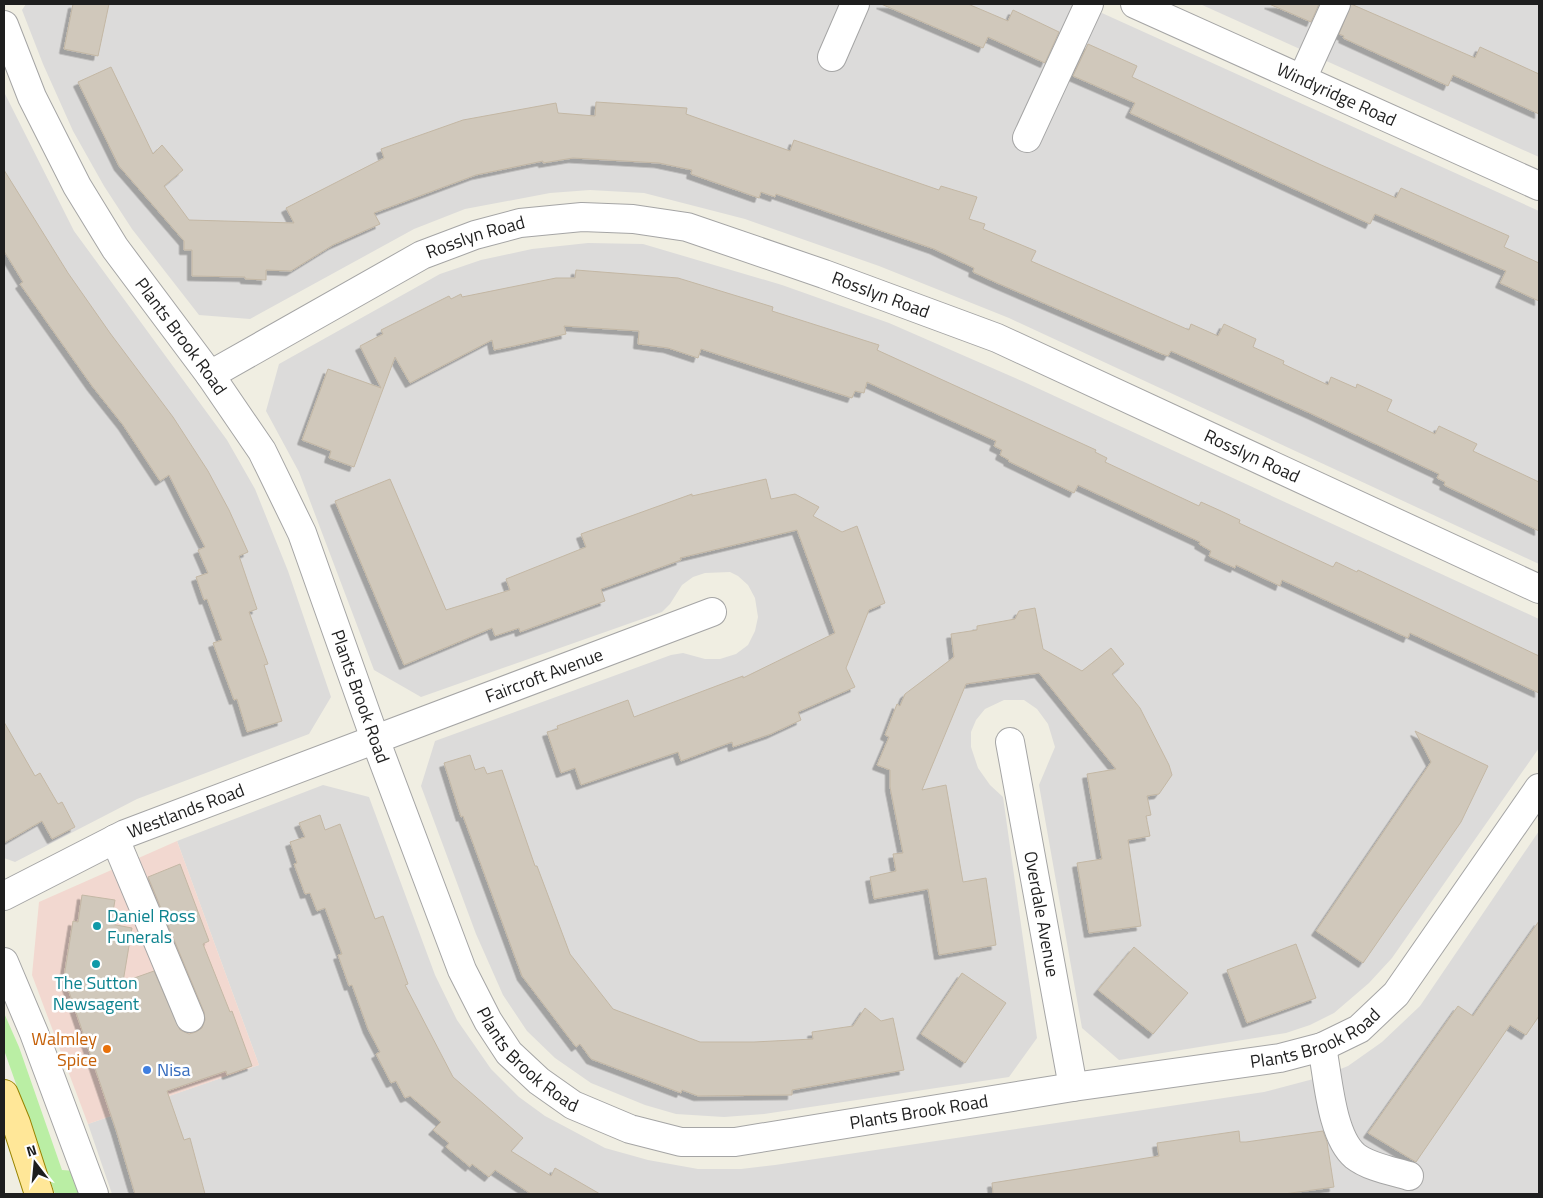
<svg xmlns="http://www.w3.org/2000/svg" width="1543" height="1198" viewBox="0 0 1543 1198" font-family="'Titillium Web',sans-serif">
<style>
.residential{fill:#dcdbda}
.commercial{fill:#f2d8d0}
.grass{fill:#baeea4}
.building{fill:#d0c8bb;stroke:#c3b7a4;filter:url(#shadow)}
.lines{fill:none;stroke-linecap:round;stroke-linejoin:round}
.minor-casing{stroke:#a5a5a5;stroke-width:30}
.major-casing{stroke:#978300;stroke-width:30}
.minor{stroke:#fff;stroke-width:28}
.major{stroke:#ffe798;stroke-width:28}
.culture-dot{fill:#0f9aa8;stroke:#fff;stroke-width:2}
.food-dot{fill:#e8710a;stroke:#fff;stroke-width:2}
.shop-dot{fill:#3f7fe0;stroke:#fff;stroke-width:2}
.labels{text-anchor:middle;stroke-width:5;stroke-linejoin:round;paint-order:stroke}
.street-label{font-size:18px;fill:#1e1e1e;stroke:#fff}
.culture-label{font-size:18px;fill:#0d838f;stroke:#fff;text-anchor:start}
.food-label{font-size:18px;fill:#c56008;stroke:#fff;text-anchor:end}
.shop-label{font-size:18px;fill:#366cbe;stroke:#fff;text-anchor:start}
</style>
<defs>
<filter id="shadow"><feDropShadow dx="-4.5" dy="4.5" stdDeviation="0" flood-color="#0004"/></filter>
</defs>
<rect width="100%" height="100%" fill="#f0eee2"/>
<!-- residential -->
<g class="residential">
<path d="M 26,4 L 1082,4 L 1539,211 L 1539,564 L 1009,318 L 879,266 L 745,219 L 644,193 L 590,190 L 550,193 L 465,209 L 414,229 L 250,319 L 199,315 L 132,229 L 104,186 L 73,131 L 43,64 L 22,10 Z"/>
<path d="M 1200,4 L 1539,4 L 1539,157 Z"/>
<path d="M 4,92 L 74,231 L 227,440 L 255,489 L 288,571 L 331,697 L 309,734 L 137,799 L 15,862 L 4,858 Z"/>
<path d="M 588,243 L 643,244 L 782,285 L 889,323 L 1022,381 L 1539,619 L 1539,748 L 1392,958 L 1369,983 L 1334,1013 L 1310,1025 L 1286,1033 L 1119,1060 L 1082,1028 L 1039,785 L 1055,747 L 1048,724 L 1037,709 L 1024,700 L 1004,700 L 985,709 L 976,720 L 971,732 L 971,747 L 978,768 L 990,785 L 1003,797 L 1037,1038 L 1009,1077 L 764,1114 L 724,1117 L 676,1114 L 645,1105 L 591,1083 L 555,1058 L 527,1031 L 503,995 L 476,934 L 421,786 L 435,741 L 671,655 L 683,653 L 705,659 L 720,659 L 736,654 L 748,645 L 755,631 L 758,617 L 755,598 L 748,585 L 738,576 L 730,572 L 705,573 L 693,577 L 682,585 L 670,604 L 662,612 L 421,697 L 374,670 L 299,472 L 266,411 L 279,364 L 440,274 L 481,260 L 532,249 Z"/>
<path d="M 323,785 L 369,797 L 435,975 L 457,1020 L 491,1069 L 519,1097 L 545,1116 L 605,1148 L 648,1160 L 698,1169 L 741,1169 L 775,1165 L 1264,1092 L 1321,1077 L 1348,1066 L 1382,1042 L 1420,1006 L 1539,831 L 1539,1194 L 112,1194 L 88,1124 L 259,1065 L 177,841 Z"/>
</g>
<!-- commercial -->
<path class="commercial" d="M 177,841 L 259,1065 L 88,1124 L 32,975 L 39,902 Z"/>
<!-- grass -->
<path class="grass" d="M 4,1013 L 19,1047 L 62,1170 L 76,1171 L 84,1194 L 55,1194 L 4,1050 Z"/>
<!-- building -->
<g class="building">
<path d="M 73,4 L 109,4 L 98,56 L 64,49 Z"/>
<path d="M 881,4 L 968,4 L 1008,21 L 1013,10 L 1059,32 L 1045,63 L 988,37 L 983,48 Z"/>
<path d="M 1269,4 L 1319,4 L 1311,22 Z"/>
<path d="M 1351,4 L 1475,58 L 1480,47 L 1539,74 L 1539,114 L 1453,75 L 1448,86 L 1343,38 L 1344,36 L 1339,34 Z"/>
<path d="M 1088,44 L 1137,66 L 1132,77 L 1319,164 L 1396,198 L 1401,188 L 1509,236 L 1504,247 L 1539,263 L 1539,301 L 1500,283 L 1506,271 L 1375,214 L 1370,224 L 1130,113 L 1135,103 L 1073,76 Z"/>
<path d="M 111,67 L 153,154 L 162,145 L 183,170 L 164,186 L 189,220 L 294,223 L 286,208 L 384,158 L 381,149 L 463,120 L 556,103 L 558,113 L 595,116 L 596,102 L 687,108 L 686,114 L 790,151 L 794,140 L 939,190 L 941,186 L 977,197 L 969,219 L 985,224 L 983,229 L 1036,251 L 1031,261 L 1189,330 L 1191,324 L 1218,336 L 1224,324 L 1256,339 L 1253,347 L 1284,361 L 1283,364 L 1328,385 L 1331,377 L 1356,388 L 1357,384 L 1392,400 L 1387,411 L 1435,434 L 1439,426 L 1477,444 L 1473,451 L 1539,482 L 1539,531 L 1444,485 L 1445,482 L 1437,478 L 1439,474 L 1312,414 L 1171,351 L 1168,356 L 1162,354 L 997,283 L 973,272 L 974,268 L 934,249 L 776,194 L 775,197 L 761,192 L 759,198 L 691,174 L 692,170 L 659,163 L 573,158 L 543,163 L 543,161 L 476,175 L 374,213 L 380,224 L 333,245 L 291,271 L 266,270 L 266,280 L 245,279 L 245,277 L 192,276 L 192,250 L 184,250 L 184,241 L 119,166 L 78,82 Z"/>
<path d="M 4,170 L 68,273 L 110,333 L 173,417 L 208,471 L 229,510 L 248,552 L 239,556 L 257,609 L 249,612 L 268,664 L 264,665 L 282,721 L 247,732 L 237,699 L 234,700 L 213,643 L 222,640 L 207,599 L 204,600 L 196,577 L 208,573 L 198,550 L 205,547 L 169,475 L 160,481 L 123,425 L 92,386 L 20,284 L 23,282 L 4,251 Z"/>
<path d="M 576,270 L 678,278 L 773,307 L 772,311 L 879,345 L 877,350 L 1096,450 L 1095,452 L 1107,458 L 1105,462 L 1199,506 L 1201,502 L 1221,511 L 1240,520 L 1239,523 L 1333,567 L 1336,562 L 1357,572 L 1358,570 L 1539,656 L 1539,693 L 1410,633 L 1408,638 L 1282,580 L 1280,586 L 1236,565 L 1235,568 L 1209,556 L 1211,551 L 1199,544 L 1200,542 L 1078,485 L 1074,493 L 1008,461 L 1009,460 L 1000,455 L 1002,450 L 994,446 L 996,441 L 867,382 L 864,393 L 855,391 L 852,398 L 701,349 L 698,358 L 668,348 L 638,344 L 639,331 L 564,326 L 566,334 L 514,346 L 494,350 L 492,340 L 410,383 L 395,357 L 354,467 L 329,458 L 331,451 L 302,440 L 328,369 L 381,388 L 360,346 L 383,334 L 381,330 L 449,296 L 451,299 L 461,294 L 462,297 L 556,278 L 575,278 Z"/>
<path d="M 390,479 L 446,610 L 510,590 L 506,579 L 586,547 L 581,534 L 692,494 L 692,496 L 766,479 L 771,499 L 795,494 L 819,507 L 813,516 L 842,532 L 857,526 L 885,603 L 869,610 L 846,668 L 855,687 L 798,712 L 801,720 L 771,734 L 733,747 L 732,742 L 681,761 L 678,752 L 581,785 L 575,768 L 561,773 L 547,732 L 558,729 L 557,726 L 628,700 L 634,717 L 743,676 L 743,678 L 835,633 L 797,530 L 680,558 L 681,560 L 601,589 L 605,601 L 520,632 L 519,628 L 495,636 L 492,628 L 404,665 L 335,501 Z"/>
<path d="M 1035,608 L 1043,649 L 1082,671 L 1111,648 L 1124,664 L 1112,674 L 1140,708 L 1169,765 L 1172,775 L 1159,794 L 1147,796 L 1151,815 L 1146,816 L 1150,836 L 1128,840 L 1141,926 L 1089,933 L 1077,863 L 1102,859 L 1087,774 L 1116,769 L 1039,673 L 966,684 L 922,790 L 946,785 L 963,882 L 986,878 L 996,945 L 939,955 L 928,889 L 874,899 L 870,877 L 896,871 L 893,854 L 903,853 L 890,787 L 890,770 L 877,765 L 889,737 L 885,735 L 897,704 L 900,706 L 905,694 L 954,657 L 951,634 L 977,630 L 977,626 L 1015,619 L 1019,611 Z"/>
<path d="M 4,722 L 35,776 L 40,773 L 58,804 L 62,802 L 75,827 L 52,839 L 42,821 L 4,843 Z"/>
<path d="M 1415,731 L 1488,766 L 1461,822 L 1363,963 L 1316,931 L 1431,762 Z"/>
<path d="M 470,755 L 475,770 L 484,767 L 487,774 L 502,770 L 535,866 L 537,866 L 570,954 L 613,1009 L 700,1042 L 754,1042 L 813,1039 L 812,1032 L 853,1026 L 865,1008 L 881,1021 L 893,1018 L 904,1070 L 792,1090 L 792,1095 L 698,1096 L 682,1090 L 681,1093 L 591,1059 L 580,1044 L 576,1047 L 522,976 L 463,816 L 461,817 L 444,763 Z"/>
<path d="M 320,815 L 325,830 L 340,824 L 375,919 L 383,916 L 408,984 L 405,985 L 453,1077 L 523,1138 L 511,1151 L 551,1176 L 555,1168 L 600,1194 L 531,1194 L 495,1170 L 489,1177 L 472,1164 L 470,1167 L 446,1147 L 449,1143 L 433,1130 L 441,1122 L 410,1096 L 405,1098 L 396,1081 L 391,1083 L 376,1054 L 380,1052 L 368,1029 L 352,985 L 349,986 L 338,955 L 342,954 L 325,908 L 317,911 L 310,893 L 305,894 L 294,864 L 297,863 L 290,842 L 305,837 L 299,823 Z"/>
<path d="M 180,864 L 209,941 L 203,944 L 230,1012 L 232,1011 L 252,1066 L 227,1075 L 226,1071 L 167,1091 L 184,1140 L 190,1138 L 205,1194 L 135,1194 L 116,1130 L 64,977 L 73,921 L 78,922 L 82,895 L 115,900 L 111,924 L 132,928 L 123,982 L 154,971 L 180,1030 L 189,1034 L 196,1032 L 202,1028 L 205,1020 L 204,1012 L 148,877 Z"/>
<path d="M 1539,921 L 1539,1016 L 1526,1035 L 1510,1025 L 1416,1162 L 1368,1133 L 1458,1006 L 1473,1016 Z"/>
<path d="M 1296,944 L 1316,998 L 1247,1023 L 1227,970 Z"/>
<path d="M 1134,947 L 1188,993 L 1153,1034 L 1098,990 Z"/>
<path d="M 962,973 L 1006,1003 L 965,1063 L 921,1034 Z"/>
<path d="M 1239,1131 L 1240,1142 L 1246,1142 L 1323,1131 L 1327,1142 L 1334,1187 L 1284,1194 L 993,1194 L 992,1183 L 1159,1156 L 1157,1143 Z"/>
</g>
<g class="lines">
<!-- minor casing -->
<g class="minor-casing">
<g id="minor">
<path id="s1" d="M 1135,4 L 1539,186"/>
<path id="s2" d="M 4,25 L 32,97 L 77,186 L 115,248 L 210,375 L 262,451 L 302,533 L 375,739 L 462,970 L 488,1021 L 509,1053 L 539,1081 L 573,1105 L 630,1129 L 681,1142 L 735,1142 L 1073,1087 L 1280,1058 L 1322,1047 L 1359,1029 L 1396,994 L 1539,788"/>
<path d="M 832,57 L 855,4"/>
<path d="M 1302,79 L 1336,4"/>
<path d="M 1027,138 L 1089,4"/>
<path id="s3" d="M 210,375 L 422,255 L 475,235 L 520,223 L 582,217 L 633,219 L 687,227 L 824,274 L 997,338 L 1539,589"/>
<path id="s4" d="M 1010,742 L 1073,1087"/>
<path d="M 115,839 L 190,1018"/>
<path id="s5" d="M 4,896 L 125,834 L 712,612"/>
<path d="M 4,962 L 34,1033 L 94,1194"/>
<path d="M 1322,1047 C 1328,1076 1331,1136 1355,1156 C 1369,1167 1392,1171 1409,1176"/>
</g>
</g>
<!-- major casing -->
<g class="major-casing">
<path id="major" d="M 4,1094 L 16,1123 L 39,1194"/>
</g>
<!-- minor -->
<use href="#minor" class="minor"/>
<!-- major -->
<use href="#major" class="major"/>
</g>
<!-- markers -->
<g class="culture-dot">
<circle cx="97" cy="926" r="5"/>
<circle cx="96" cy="964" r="5"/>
</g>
<circle class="food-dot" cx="107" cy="1049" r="5"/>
<circle class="shop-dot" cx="147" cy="1070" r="5"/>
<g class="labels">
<!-- street labels -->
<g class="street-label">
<text dy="6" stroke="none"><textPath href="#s1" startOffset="221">Windyridge Road</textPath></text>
<text dy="6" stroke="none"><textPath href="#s3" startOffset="300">Rosslyn Road</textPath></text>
<text dy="6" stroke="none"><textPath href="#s3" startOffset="720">Rosslyn Road</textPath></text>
<text dy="6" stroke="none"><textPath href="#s2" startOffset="360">Plants Brook Road</textPath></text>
<text dy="6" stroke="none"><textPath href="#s3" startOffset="1125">Rosslyn Road</textPath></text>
<text dy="6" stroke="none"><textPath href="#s5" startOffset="584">Faircroft Avenue</textPath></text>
<text dy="6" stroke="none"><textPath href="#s2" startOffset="765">Plants Brook Road</textPath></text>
<text dy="6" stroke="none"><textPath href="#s5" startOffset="201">Westlands Road</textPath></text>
<text dy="6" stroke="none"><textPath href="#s4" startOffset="175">Overdale Avenue</textPath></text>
<text dy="6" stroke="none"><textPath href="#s2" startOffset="1995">Plants Brook Road</textPath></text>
<text dy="6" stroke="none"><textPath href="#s2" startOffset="1170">Plants Brook Road</textPath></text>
<text dy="6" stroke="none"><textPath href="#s2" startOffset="1590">Plants Brook Road</textPath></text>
</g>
<!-- culture labels -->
<g class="culture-label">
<text x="107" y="922">Daniel Ross<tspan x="107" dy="21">Funerals</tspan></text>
<text x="96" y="989" text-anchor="middle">The Sutton<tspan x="96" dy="21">Newsagent</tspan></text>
</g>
<!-- food labels -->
<g class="food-label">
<text x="97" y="1045">Walmley<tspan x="97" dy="21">Spice</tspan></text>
</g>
<!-- shop labels -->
<g class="shop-label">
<text x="157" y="1076">Nisa</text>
</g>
</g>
<!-- border -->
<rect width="1543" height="1198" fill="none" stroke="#1e1e1e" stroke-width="10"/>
<!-- north arrow -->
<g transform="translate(35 1163) rotate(344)" stroke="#ffffff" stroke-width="4" paint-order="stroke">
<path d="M0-4L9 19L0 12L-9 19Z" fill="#1e1e1e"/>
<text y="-8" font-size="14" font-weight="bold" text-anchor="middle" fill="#1e1e1e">N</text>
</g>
</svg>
